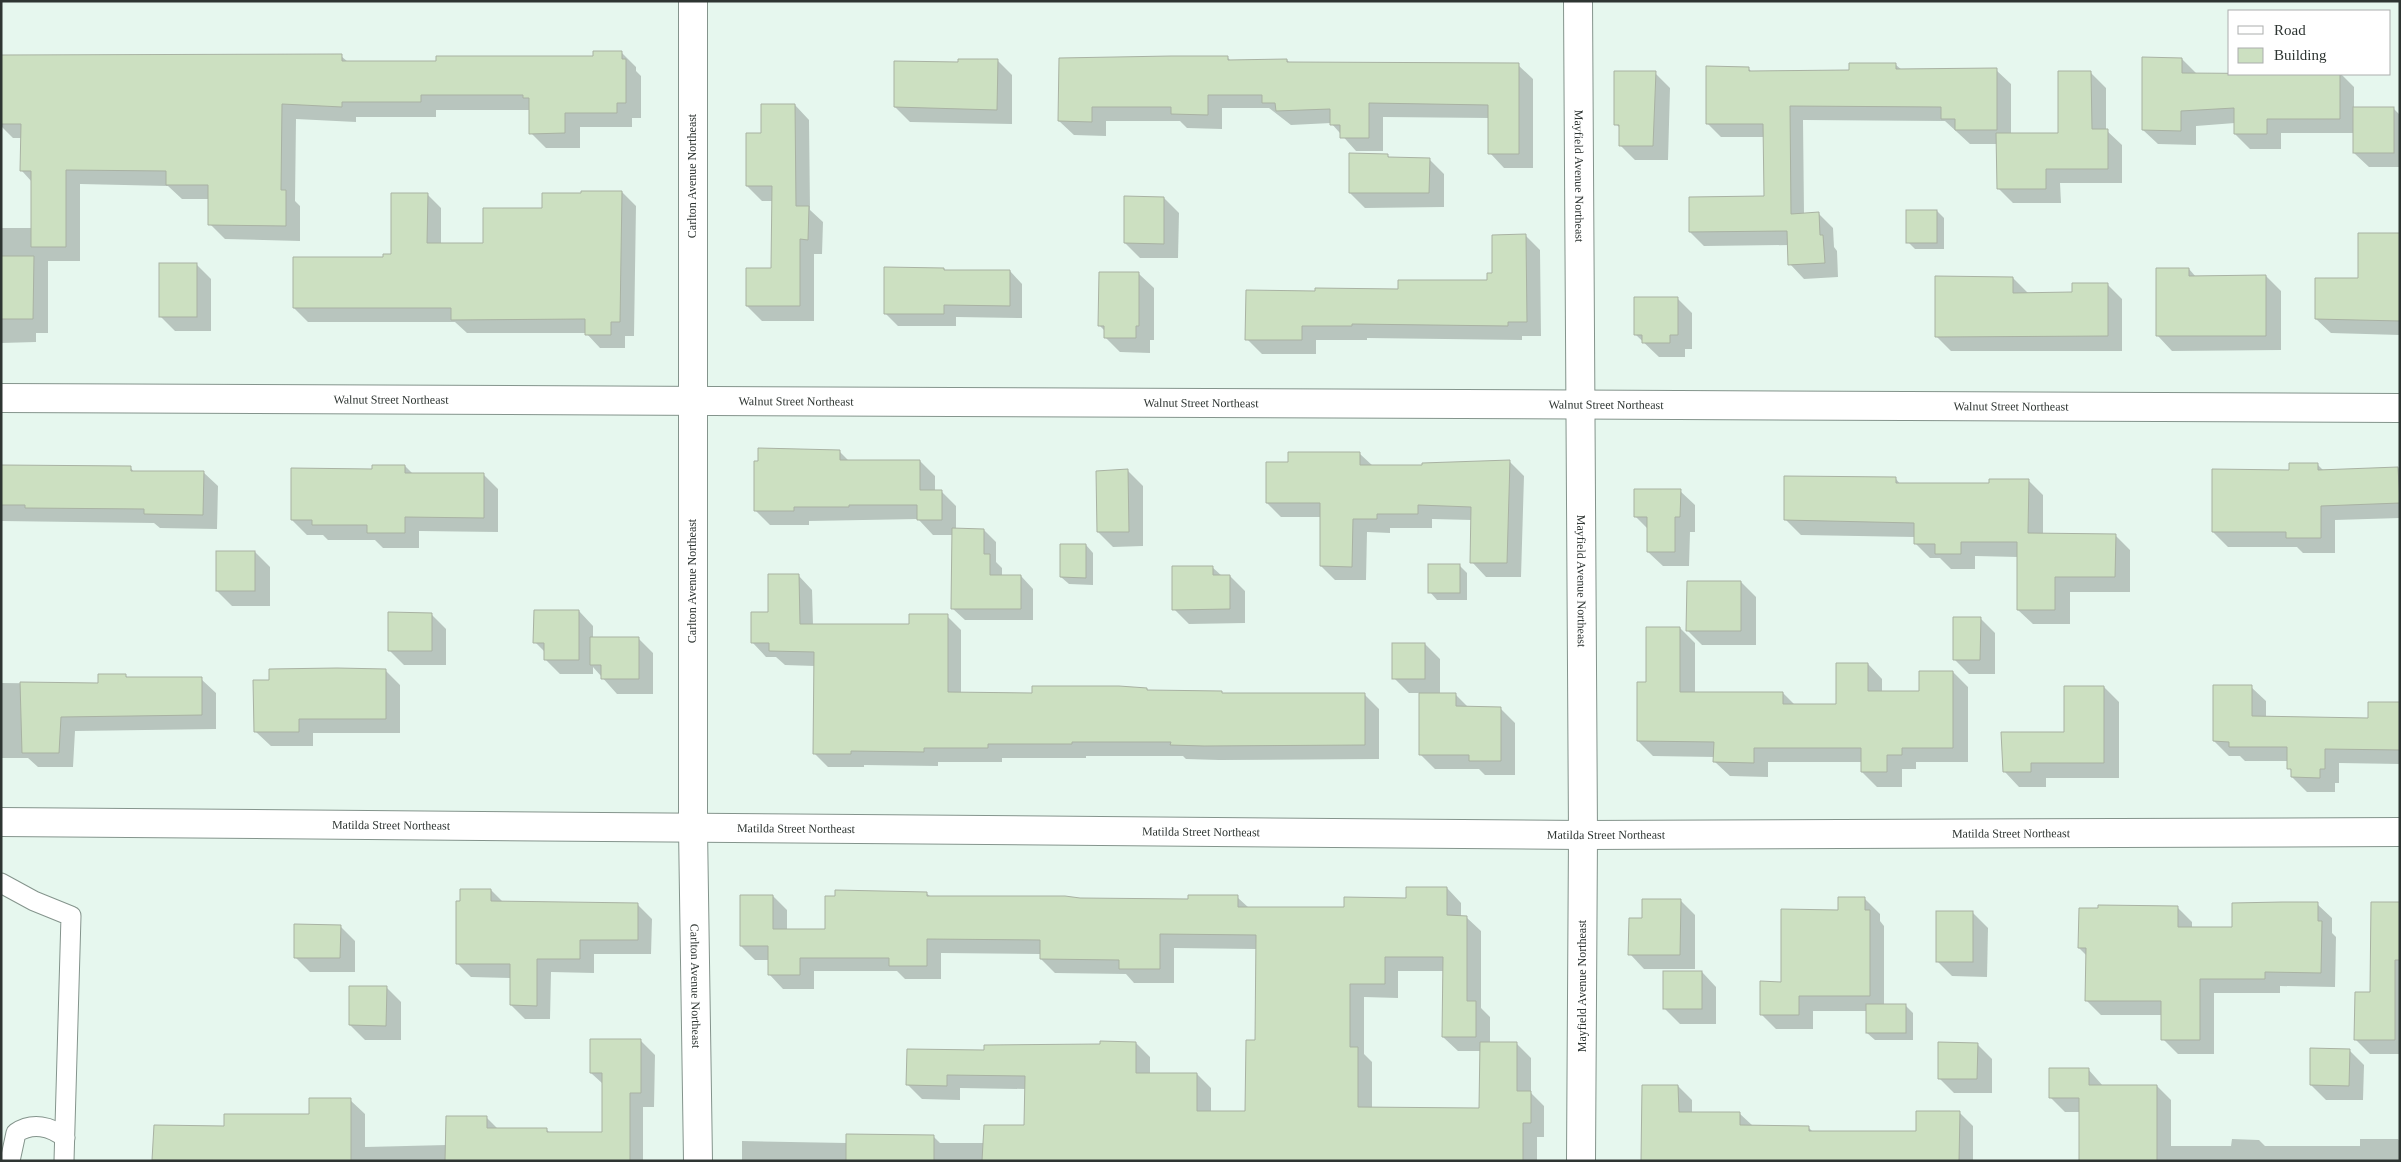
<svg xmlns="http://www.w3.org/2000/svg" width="2401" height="1162" viewBox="0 0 2401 1162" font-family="'Times New Roman',serif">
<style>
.shadow{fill:#0003;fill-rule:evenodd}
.building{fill:#cce0c1;stroke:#a9b2a3}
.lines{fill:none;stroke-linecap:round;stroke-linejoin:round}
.lane-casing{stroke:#84948c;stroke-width:21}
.street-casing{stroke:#84948c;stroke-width:30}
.lane{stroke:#fff;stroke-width:19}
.street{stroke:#fff;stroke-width:28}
.labels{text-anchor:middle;stroke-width:4.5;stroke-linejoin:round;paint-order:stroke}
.street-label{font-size:12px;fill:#2e3532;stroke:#fff}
</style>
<rect width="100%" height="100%" fill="#e6f7ee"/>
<!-- shadow -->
<g class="shadow">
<path d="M 621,52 L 636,67 L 636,71 L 641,76 L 641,118 L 632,118 L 632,127 L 580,127 L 580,148 L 546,148 L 531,133 L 531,110 L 436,110 L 436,117 L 356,117 L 356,122 L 296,119 L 295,201 L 300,206 L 300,241 L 225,239 L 210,224 L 210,199 L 182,199 L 168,186 L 80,184 L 80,261 L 48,261 L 48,333 L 36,333 L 36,342 L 1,343 L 1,228 L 32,228 L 32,182 L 22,171 L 22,138 L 13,138 L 1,126 L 1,56 L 341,56 L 348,62 L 438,62 L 595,58 Z"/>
<path d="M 1228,58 L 1232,62 L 1287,60 L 1290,63 L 1518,65 L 1533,79 L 1533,168 L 1504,168 L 1490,153 L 1490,118 L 1383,117 L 1383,151 L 1356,151 L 1331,123 L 1291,125 L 1269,108 L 1222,108 L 1222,129 L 1187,128 L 1180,121 L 1106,121 L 1106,136 L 1074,135 L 1059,121 L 1060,59 Z"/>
<path d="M 2182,59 L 2197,74 L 2341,74 L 2354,87 L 2354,108 L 2393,108 L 2400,115 L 2400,167 L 2369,167 L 2354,153 L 2354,133 L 2281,133 L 2281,149 L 2250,149 L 2235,134 L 2235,123 L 2196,126 L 2196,145 L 2158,144 L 2143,130 Z"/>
<path d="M 997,60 L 1012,75 L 1012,124 L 910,122 L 895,107 Z"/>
<path d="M 1896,65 L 1902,70 L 1996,70 L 2011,84 L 2011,134 L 2060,134 L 2091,73 L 2106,88 L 2106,130 L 2122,145 L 2122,183 L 2060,183 L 2061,203 L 2013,203 L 1998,188 L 1997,144 L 1970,144 L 1945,121 L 1803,120 L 1804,214 L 1818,213 L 1833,228 L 1834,247 L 1837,251 L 1838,277 L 1804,279 L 1790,264 L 1789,245 L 1704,246 L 1690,232 L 1765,198 L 1764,137 L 1721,137 L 1707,123 L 1748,68 L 1753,73 L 1850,71 Z"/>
<path d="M 1655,73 L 1670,88 L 1668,160 L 1635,160 L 1620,145 L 1620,128 L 1616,124 Z"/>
<path d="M 795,105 L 809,120 L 810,210 L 823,222 L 822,254 L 814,254 L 814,321 L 762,321 L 747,306 L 772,269 L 773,201 L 762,201 L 747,186 L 762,135 Z"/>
<path d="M 1387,155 L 1391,159 L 1429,159 L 1444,174 L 1444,207 L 1365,208 L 1350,193 Z"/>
<path d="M 622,192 L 636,206 L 634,336 L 625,336 L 625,348 L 600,348 L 586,333 L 467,333 L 455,322 L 308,322 L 294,308 L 392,255 L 427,194 L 441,208 L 441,244 L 484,244 L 543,209 Z"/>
<path d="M 1164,198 L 1179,213 L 1178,258 L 1140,258 L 1125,243 Z"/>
<path d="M 1937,211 L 1944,218 L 1944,249 L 1915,249 L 1908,242 Z"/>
<path d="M 2400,234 L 2400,335 L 2331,333 L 2316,319 L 2359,279 Z"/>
<path d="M 1525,235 L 1540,250 L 1541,336 L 1522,336 L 1522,340 L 1367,338 L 1367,340 L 1316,340 L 1316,354 L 1262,354 L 1247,339 L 1316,292 L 1400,290 L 1488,281 Z"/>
<path d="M 196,264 L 211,279 L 211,331 L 175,331 L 160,316 Z"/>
<path d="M 944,269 L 946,271 L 1010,271 L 1022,284 L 1022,318 L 956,317 L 956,326 L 898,326 L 885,313 Z"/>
<path d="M 2189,269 L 2196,277 L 2266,276 L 2281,291 L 2281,350 L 2172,351 L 2158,336 Z"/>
<path d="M 1139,274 L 1154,288 L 1154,340 L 1150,340 L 1150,353 L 1120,352 L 1105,337 L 1105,331 L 1100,326 Z"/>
<path d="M 2013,278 L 2028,293 L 2073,293 L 2107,284 L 2122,299 L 2122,351 L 1951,351 L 1936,336 Z"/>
<path d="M 1677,298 L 1692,313 L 1692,349 L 1685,349 L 1685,357 L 1659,357 L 1635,334 Z"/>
<path d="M 839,451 L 849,461 L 920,461 L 935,476 L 935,491 L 941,491 L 956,506 L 956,529 L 984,530 L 996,542 L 996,562 L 1002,568 L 1002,576 L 1021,576 L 1033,589 L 1033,620 L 965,620 L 952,608 L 953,535 L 933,535 L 918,519 L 809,521 L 809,525 L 770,525 L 755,510 Z"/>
<path d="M 1360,454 L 1373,466 L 1423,466 L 1510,462 L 1524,476 L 1521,577 L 1486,577 L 1472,562 L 1472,520 L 1432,519 L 1432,528 L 1390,528 L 1390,533 L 1367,532 L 1366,580 L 1335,580 L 1321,566 L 1321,517 L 1281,517 L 1267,503 L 1289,463 Z"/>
<path d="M 2317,464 L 2324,471 L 2398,468 L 2400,470 L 2400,518 L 2335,520 L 2335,553 L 2303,553 L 2297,547 L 2228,547 L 2213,532 Z"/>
<path d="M 1,466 L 130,467 L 134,472 L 203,472 L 218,486 L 217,529 L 160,528 L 154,523 L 1,521 Z"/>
<path d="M 405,466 L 413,474 L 483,474 L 498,489 L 498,532 L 419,531 L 419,548 L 383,548 L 375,540 L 328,540 L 323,535 L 307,535 L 292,520 L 374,470 Z"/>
<path d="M 1128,471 L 1143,486 L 1143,546 L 1113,547 L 1098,532 Z"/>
<path d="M 1896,479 L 1901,485 L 1990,485 L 2028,480 L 2043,495 L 2043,534 L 2115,535 L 2130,550 L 2130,592 L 2070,592 L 2070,624 L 2033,624 L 2018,610 L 2018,557 L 1975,556 L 1975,569 L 1951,569 L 1940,558 L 1930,558 L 1915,543 L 1915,537 L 1801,535 L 1786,520 Z"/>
<path d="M 1680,491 L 1695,505 L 1695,532 L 1690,532 L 1689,566 L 1663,566 L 1648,552 L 1648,529 L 1635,516 Z"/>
<path d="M 1086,545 L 1093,553 L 1093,585 L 1069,584 L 1061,577 Z"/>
<path d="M 255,552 L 270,567 L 270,606 L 232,606 L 217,591 Z"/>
<path d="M 1460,566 L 1467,573 L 1467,600 L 1437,600 L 1430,592 Z"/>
<path d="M 1212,567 L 1222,576 L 1230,576 L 1245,591 L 1245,623 L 1189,624 L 1174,609 Z"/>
<path d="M 798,575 L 812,590 L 813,625 L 910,625 L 947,616 L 961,630 L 961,693 L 1033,694 L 1147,689 L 1149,692 L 1223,695 L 1365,695 L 1379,709 L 1379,759 L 1219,760 L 1186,759 L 1183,756 L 1086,756 L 1086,758 L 1002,758 L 1002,762 L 938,762 L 938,766 L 864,765 L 864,767 L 828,767 L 814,753 L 815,666 L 785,665 L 776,657 L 766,657 L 752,642 L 769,614 Z"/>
<path d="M 1741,582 L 1756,597 L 1756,645 L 1702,645 L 1688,631 Z"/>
<path d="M 579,611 L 593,626 L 593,638 L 638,638 L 653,653 L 653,694 L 617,694 L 593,667 L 593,674 L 560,674 L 546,660 L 546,653 L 535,642 Z"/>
<path d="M 431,614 L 446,629 L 446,665 L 404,665 L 389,650 Z"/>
<path d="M 1980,618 L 1995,633 L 1995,674 L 1969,674 L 1954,659 Z"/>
<path d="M 1680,628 L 1695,643 L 1695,693 L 1783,693 L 1795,705 L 1838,705 L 1868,664 L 1882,679 L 1882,692 L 1920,692 L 1953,672 L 1968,687 L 1968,762 L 1916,762 L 1916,769 L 1902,769 L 1902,787 L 1877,787 L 1862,772 L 1862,762 L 1768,762 L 1768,777 L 1730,776 L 1715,762 L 1715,757 L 1653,756 L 1638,741 L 1647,683 Z"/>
<path d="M 1425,644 L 1440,659 L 1440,694 L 1456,695 L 1469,708 L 1500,708 L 1515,723 L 1515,775 L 1485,775 L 1479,769 L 1435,769 L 1420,754 L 1421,693 L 1409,693 L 1394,678 Z"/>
<path d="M 385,670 L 400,685 L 400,733 L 313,733 L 313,746 L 271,746 L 256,732 Z"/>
<path d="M 125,675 L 128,678 L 201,679 L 216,693 L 216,729 L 75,731 L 73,767 L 38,767 L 28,758 L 1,758 L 1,683 L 99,684 Z"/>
<path d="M 2104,687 L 2119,702 L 2119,778 L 2046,778 L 2046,787 L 2019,787 L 2005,772 L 2065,733 Z"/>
<path d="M 2251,687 L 2266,701 L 2266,718 L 2370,719 L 2400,704 L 2400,764 L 2339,763 L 2339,783 L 2335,783 L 2335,792 L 2307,792 L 2292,777 L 2289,761 L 2245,761 L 2240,756 L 2229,756 L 2214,741 Z"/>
<path d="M 1447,888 L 1461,903 L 1461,917 L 1466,917 L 1481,931 L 1481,1008 L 1490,1017 L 1490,1044 L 1517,1044 L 1531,1058 L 1531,1093 L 1544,1106 L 1544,1137 L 1537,1137 L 1537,1161 L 742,1161 L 742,1141 L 847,1143 L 933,1136 L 940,1143 L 984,1143 L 1026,1126 L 1026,1089 L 960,1088 L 960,1100 L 922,1099 L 908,1085 L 985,1052 L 1136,1043 L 1150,1057 L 1150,1074 L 1197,1074 L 1211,1088 L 1211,1112 L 1247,1112 L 1256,1042 L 1257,949 L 1174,948 L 1174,983 L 1134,983 L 1126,974 L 1055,973 L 1041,959 L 1041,954 L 941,953 L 941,979 L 905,979 L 897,971 L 814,971 L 814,989 L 783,989 L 769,974 L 769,960 L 755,960 L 741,946 L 773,896 L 787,910 L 787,930 L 827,930 L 926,893 L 931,897 L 1189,901 L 1237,897 L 1249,908 L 1346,908 L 1407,900 ZM 1398,971 L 1444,971 L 1443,1037 L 1458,1051 L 1481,1051 L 1481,1109 L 1372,1109 L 1372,1062 L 1364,1054 L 1364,997 L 1398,998 Z"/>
<path d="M 491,890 L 504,903 L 638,905 L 652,919 L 651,954 L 594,954 L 594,973 L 551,972 L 550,1019 L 525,1019 L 511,1005 L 511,978 L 471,977 L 457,963 Z"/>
<path d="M 1865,899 L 1880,914 L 1880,921 L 1884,926 L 1884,1006 L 1906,1006 L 1913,1013 L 1913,1040 L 1875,1040 L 1867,1033 L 1868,1011 L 1813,1011 L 1813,1029 L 1776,1029 L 1761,1014 L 1782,983 L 1839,911 Z"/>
<path d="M 1680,900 L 1695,915 L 1695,969 L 1644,969 L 1630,954 L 1643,919 Z"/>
<path d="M 2400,903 L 2400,1054 L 2370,1054 L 2355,1039 Z"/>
<path d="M 2317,904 L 2332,918 L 2332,933 L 2336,937 L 2335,987 L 2280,986 L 2280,993 L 2214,993 L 2214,1054 L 2178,1054 L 2163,1039 L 2163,1015 L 2101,1015 L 2087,1001 L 2087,956 L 2079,948 L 2177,907 L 2192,922 L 2192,928 L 2233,928 Z"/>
<path d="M 1973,913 L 1988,928 L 1987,977 L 1952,976 L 1937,961 Z"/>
<path d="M 340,926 L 355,941 L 355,972 L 310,972 L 295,957 Z"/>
<path d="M 1702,972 L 1716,987 L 1716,1024 L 1680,1024 L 1665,1009 Z"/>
<path d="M 386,987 L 401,1002 L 401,1040 L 365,1040 L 350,1025 Z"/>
<path d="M 640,1040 L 655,1055 L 654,1107 L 643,1107 L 643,1161 L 154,1160 L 225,1128 L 310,1115 L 350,1100 L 365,1114 L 365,1147 L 447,1145 L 486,1117 L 499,1130 L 547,1130 L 550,1133 L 603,1134 L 603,1084 L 591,1073 Z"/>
<path d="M 1977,1044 L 1992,1059 L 1992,1093 L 1954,1093 L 1939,1078 Z"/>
<path d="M 2349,1050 L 2364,1065 L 2363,1100 L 2326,1100 L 2311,1085 Z"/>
<path d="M 2088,1069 L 2103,1086 L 2157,1086 L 2171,1100 L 2171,1146 L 2231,1146 L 2232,1139 L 2259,1140 L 2265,1146 L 2360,1146 L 2360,1139 L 2398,1139 L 2400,1141 L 2400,1161 L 2080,1161 L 2080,1112 L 2065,1112 L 2050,1097 Z"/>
<path d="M 1678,1086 L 1692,1100 L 1692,1113 L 1739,1113 L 1753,1126 L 1808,1127 L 1813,1132 L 1917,1132 L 1959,1112 L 1973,1126 L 1973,1161 L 1643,1161 Z"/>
</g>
<!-- building -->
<g class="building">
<path d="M 593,51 L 622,51 L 622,59 L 626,59 L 626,103 L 617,103 L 617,113 L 565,113 L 565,133 L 529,134 L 529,98 L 523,98 L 523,95 L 421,95 L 421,102 L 342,102 L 342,107 L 282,104 L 281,190 L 286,190 L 286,226 L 208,225 L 208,185 L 166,185 L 166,171 L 66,170 L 66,247 L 31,247 L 31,171 L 20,171 L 21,124 L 1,124 L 1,55 L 342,54 L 342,61 L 436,61 L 436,56 L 593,56 Z"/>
<path d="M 1171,56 L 1228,56 L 1228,60 L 1287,59 L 1287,62 L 1519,63 L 1519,154 L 1488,154 L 1488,105 L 1369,103 L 1369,138 L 1340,138 L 1340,125 L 1330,125 L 1330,109 L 1276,111 L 1275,103 L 1262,103 L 1262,95 L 1208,95 L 1208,115 L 1171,114 L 1171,107 L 1092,107 L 1092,122 L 1058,121 L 1059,58 Z"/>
<path d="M 2142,57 L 2182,58 L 2182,73 L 2340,74 L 2340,119 L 2267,119 L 2267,134 L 2234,134 L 2234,108 L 2181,111 L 2181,131 L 2142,130 Z"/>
<path d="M 958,59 L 998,59 L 997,110 L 894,107 L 894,61 L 958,62 Z"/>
<path d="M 1849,63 L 1896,63 L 1896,69 L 1997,68 L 1997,130 L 1955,130 L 1955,119 L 1941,119 L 1941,107 L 1790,106 L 1791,214 L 1819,212 L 1820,235 L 1823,235 L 1825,263 L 1788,265 L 1787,231 L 1689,232 L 1689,197 L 1764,196 L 1763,124 L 1706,124 L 1706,66 L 1749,67 L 1749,71 L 1849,70 Z"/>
<path d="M 1614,71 L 1656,71 L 1653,146 L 1619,146 L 1619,125 L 1614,125 Z"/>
<path d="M 2058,71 L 2091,71 L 2092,129 L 2108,129 L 2108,169 L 2046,169 L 2046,189 L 1997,189 L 1996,133 L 2058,133 Z"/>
<path d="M 761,104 L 795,104 L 796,206 L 809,206 L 808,240 L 800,239 L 800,306 L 746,306 L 746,268 L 771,268 L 772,186 L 746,186 L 746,133 L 761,133 Z"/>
<rect x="2353" y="107" width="41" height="46"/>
<path d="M 1349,153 L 1388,154 L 1388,157 L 1430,158 L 1429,193 L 1349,193 Z"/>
<path d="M 581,191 L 622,191 L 620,322 L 611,322 L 611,335 L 585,335 L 585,319 L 451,320 L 451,308 L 293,308 L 293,257 L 383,257 L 383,254 L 391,254 L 391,193 L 428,193 L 427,243 L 483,243 L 483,208 L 542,208 L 542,193 L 581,193 Z"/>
<path d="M 1124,196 L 1164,197 L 1164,244 L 1124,243 Z"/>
<rect x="1906" y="210" width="31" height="33"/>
<path d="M 2358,233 L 2400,233 L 2400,321 L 2315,319 L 2315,278 L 2358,278 Z"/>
<path d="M 1526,234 L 1527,322 L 1508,322 L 1508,326 L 1352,324 L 1352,326 L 1302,326 L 1302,340 L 1245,340 L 1246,290 L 1315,291 L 1315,288 L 1398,289 L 1398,280 L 1487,280 L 1487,273 L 1492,273 L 1492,235 Z"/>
<path d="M 1,256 L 34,256 L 33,319 L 1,319 Z"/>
<rect x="159" y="263" width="38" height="54"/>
<path d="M 884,267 L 944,268 L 944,270 L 1010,270 L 1010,306 L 944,305 L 944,314 L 884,314 Z"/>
<path d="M 2156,268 L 2189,268 L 2189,276 L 2266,275 L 2266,336 L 2156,336 Z"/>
<path d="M 1099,272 L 1139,272 L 1139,326 L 1136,326 L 1136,338 L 1104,338 L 1104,326 L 1098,326 Z"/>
<path d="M 1935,276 L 2013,277 L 2013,293 L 2072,292 L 2072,283 L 2108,283 L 2108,336 L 1935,337 Z"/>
<path d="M 1634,297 L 1678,297 L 1678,335 L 1670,335 L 1670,343 L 1642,343 L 1642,335 L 1634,335 Z"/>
<path d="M 758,448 L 840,450 L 840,460 L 920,460 L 920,490 L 942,490 L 942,520 L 917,520 L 917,505 L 849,505 L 849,507 L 794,507 L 794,511 L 754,511 L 754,461 L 758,461 Z"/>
<path d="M 1288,452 L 1360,452 L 1360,465 L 1422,465 L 1422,463 L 1510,460 L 1507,563 L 1470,563 L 1471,507 L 1418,505 L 1418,514 L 1377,514 L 1377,519 L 1353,519 L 1352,567 L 1320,566 L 1320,503 L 1266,503 L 1266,462 L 1288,462 Z"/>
<path d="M 2289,463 L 2318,463 L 2318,470 L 2398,467 L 2400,503 L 2321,506 L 2321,538 L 2286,538 L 2286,532 L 2212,532 L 2212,469 L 2289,470 Z"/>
<path d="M 1,465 L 131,466 L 131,471 L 204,471 L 203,515 L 144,514 L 144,509 L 25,508 L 25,505 L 1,505 Z"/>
<path d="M 372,465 L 405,465 L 405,473 L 484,473 L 484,518 L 405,517 L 405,533 L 367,533 L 367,525 L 312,525 L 312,520 L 291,520 L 291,468 L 372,469 Z"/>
<path d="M 1128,469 L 1129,532 L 1097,532 L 1096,471 Z"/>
<path d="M 1784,476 L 1896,477 L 1896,483 L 1989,483 L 1989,479 L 2029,479 L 2028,533 L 2116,534 L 2115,577 L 2055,577 L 2055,610 L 2017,610 L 2017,542 L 1961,542 L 1961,554 L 1935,554 L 1935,544 L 1914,544 L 1914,523 L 1784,520 Z"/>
<path d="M 1634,489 L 1681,489 L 1680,517 L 1675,517 L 1675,552 L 1647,552 L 1647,517 L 1634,517 Z"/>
<path d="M 952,528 L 984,529 L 984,554 L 990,554 L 990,575 L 1021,575 L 1021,609 L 951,609 Z"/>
<path d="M 1060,544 L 1086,544 L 1086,578 L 1060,577 Z"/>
<rect x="216" y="551" width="39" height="40"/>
<rect x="1428" y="564" width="32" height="29"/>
<path d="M 1172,566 L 1213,566 L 1213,575 L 1230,575 L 1230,609 L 1172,610 Z"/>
<path d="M 768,574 L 799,574 L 800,624 L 909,624 L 909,614 L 948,614 L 948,692 L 1032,693 L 1032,686 L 1119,686 L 1147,688 L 1147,690 L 1222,691 L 1222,693 L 1365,693 L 1365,745 L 1204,746 L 1170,745 L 1171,742 L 1072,742 L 1072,744 L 988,744 L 988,748 L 924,748 L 924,752 L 851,751 L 851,754 L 813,754 L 814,652 L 769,651 L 769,643 L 751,643 L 751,612 L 768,612 Z"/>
<path d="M 1687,581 L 1741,581 L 1741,631 L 1686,631 Z"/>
<path d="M 534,610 L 579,610 L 579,660 L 544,660 L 544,643 L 533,643 Z"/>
<path d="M 388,612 L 432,613 L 432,651 L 388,651 Z"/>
<path d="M 1953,617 L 1981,617 L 1980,660 L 1953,660 Z"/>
<path d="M 1646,627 L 1680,627 L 1680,692 L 1783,692 L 1783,704 L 1836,704 L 1836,663 L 1868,663 L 1868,691 L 1919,691 L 1919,671 L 1953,671 L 1953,748 L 1902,748 L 1902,755 L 1887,755 L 1887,772 L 1861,772 L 1861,748 L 1754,748 L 1754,763 L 1713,762 L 1714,742 L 1637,741 L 1637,682 L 1646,682 Z"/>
<path d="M 590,637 L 639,637 L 639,679 L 601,679 L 601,665 L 590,665 Z"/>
<rect x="1392" y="643" width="33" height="36"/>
<path d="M 337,668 L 386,669 L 386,719 L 299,719 L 299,732 L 254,732 L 253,680 L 269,680 L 269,669 Z"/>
<path d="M 98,674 L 126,674 L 126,677 L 202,677 L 202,715 L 61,717 L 59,753 L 22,753 L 20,682 L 98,683 Z"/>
<path d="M 2213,685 L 2252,685 L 2252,716 L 2368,718 L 2368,702 L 2400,702 L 2400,750 L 2325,749 L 2325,769 L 2320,769 L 2320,778 L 2291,777 L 2291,769 L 2287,769 L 2287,747 L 2229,747 L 2229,742 L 2213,741 Z"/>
<path d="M 2064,686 L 2104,686 L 2104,763 L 2031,763 L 2031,772 L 2003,772 L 2001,732 L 2064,732 Z"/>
<path d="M 1419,693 L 1456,693 L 1456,706 L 1501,707 L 1501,761 L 1469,761 L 1469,755 L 1419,755 Z"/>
<path d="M 1406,887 L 1447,887 L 1447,915 L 1467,916 L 1467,1001 L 1476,1001 L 1476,1037 L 1442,1037 L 1443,957 L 1385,957 L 1385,984 L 1350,984 L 1350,1047 L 1358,1047 L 1358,1107 L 1479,1108 L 1480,1042 L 1517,1042 L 1517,1091 L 1531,1091 L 1531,1123 L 1523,1123 L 1523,1161 L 982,1161 L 984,1125 L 1024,1125 L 1025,1076 L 947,1075 L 947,1086 L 906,1085 L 907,1049 L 984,1050 L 984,1045 L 1100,1044 L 1100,1041 L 1136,1042 L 1136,1073 L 1197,1073 L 1197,1111 L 1245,1111 L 1246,1040 L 1255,1040 L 1256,935 L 1160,934 L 1160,969 L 1119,969 L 1119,960 L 1040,959 L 1040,940 L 927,939 L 927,966 L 889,966 L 889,958 L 800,958 L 800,975 L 768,975 L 768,946 L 740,946 L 740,895 L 773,895 L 773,929 L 825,929 L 825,896 L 835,896 L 835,890 L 927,892 L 927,896 L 1065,896 L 1080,898 L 1188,899 L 1188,895 L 1238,895 L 1238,907 L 1344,907 L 1344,897 L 1406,898 Z"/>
<path d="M 460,889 L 491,889 L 491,901 L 638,903 L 638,940 L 580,940 L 580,959 L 537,959 L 537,1006 L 510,1005 L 510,964 L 456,964 L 456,901 L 460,901 Z"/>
<path d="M 1838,897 L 1865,897 L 1865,910 L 1870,910 L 1870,996 L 1799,996 L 1799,1015 L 1760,1015 L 1760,981 L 1781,982 L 1781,909 L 1838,910 Z"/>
<path d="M 1642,899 L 1681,899 L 1680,955 L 1628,955 L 1629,918 L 1642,918 Z"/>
<path d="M 2282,902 L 2318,902 L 2318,921 L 2322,921 L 2321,973 L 2265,972 L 2265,979 L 2200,979 L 2200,1040 L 2161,1040 L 2161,1001 L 2085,1001 L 2086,948 L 2078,948 L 2079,908 L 2098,908 L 2098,905 L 2178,906 L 2178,927 L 2232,927 L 2232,903 Z"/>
<path d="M 2371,902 L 2400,902 L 2400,960 L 2395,960 L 2395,1040 L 2354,1040 L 2355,992 L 2370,992 Z"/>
<rect x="1936" y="911" width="37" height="51"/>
<path d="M 294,924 L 341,925 L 340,958 L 294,958 Z"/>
<rect x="1663" y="971" width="39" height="38"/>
<path d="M 349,986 L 387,986 L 386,1026 L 349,1025 Z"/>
<rect x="1866" y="1004" width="40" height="29"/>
<path d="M 590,1039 L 641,1039 L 641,1093 L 630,1093 L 630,1161 L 445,1161 L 446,1116 L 487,1116 L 487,1128 L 547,1128 L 547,1132 L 602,1132 L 602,1073 L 590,1073 Z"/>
<path d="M 1938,1042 L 1978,1043 L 1977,1079 L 1938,1079 Z"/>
<path d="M 2310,1048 L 2350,1049 L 2349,1086 L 2310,1085 Z"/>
<path d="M 2049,1068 L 2089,1068 L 2089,1085 L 2157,1085 L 2157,1161 L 2079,1161 L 2079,1098 L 2049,1098 Z"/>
<path d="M 1642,1085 L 1678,1085 L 1679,1112 L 1740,1112 L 1740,1125 L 1809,1126 L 1809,1131 L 1916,1131 L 1916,1111 L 1960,1111 L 1959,1161 L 1641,1161 Z"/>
<path d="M 309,1098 L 351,1098 L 351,1161 L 152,1160 L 154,1125 L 224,1126 L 224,1114 L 309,1114 Z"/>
<path d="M 846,1134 L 934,1135 L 934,1161 L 846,1161 Z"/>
</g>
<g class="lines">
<!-- lane casing -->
<g class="lane-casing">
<g id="lane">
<path d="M 1,883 L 34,901 L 71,916 L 64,1161"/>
<path d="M 10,1161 L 16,1133 C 32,1122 51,1126 65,1138"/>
</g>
</g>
<!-- street casing -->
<g class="street-casing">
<g id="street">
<path id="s1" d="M 693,1 L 693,828 L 698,1161"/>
<path id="s2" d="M 1578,1 L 1583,835 L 1581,1161"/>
<path id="s3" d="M 1,398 L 2400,408"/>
<path id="s4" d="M 1,822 L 1583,835 L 2400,832"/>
</g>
</g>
<!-- lane -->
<use href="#lane" class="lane"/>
<!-- street -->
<use href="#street" class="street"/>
</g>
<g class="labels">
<!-- street labels -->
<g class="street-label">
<text transform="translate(692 176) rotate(-90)" y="4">Carlton Avenue Northeast</text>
<text dy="4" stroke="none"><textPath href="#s2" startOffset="175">Mayfield Avenue Northeast</textPath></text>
<text dy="4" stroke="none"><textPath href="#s3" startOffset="390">Walnut Street Northeast</textPath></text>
<text dy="4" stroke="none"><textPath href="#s3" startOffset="795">Walnut Street Northeast</textPath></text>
<text dy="4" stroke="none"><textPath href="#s3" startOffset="1200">Walnut Street Northeast</textPath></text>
<text dy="4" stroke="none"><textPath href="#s3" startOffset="1605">Walnut Street Northeast</textPath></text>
<text dy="4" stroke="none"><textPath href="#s3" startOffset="2010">Walnut Street Northeast</textPath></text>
<text transform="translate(692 581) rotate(-90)" y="4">Carlton Avenue Northeast</text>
<text dy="4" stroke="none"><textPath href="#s2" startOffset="580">Mayfield Avenue Northeast</textPath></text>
<text dy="4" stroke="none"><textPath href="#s4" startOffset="390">Matilda Street Northeast</textPath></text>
<text dy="4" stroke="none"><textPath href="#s4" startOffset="795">Matilda Street Northeast</textPath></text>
<text dy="4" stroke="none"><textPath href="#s4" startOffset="1200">Matilda Street Northeast</textPath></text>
<text dy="4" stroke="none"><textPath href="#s4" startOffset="2010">Matilda Street Northeast</textPath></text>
<text dy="4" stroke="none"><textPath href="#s4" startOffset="1605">Matilda Street Northeast</textPath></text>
<text dy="4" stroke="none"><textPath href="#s1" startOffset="985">Carlton Avenue Northeast</textPath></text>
<text transform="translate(1582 986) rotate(-90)" y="4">Mayfield Avenue Northeast</text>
</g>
</g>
<!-- border -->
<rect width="2401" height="1162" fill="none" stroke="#2e3532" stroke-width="5"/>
<!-- legend -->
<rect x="2228" y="10" width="162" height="65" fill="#ffffff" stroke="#abaead"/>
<rect x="2238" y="26" width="25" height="8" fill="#ffffff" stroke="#abaead"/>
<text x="2274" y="35" font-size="15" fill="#2e3532">Road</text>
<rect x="2238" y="48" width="25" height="15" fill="#cce0c1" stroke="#abaead"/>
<text x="2274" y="60" font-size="15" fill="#2e3532">Building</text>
</svg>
